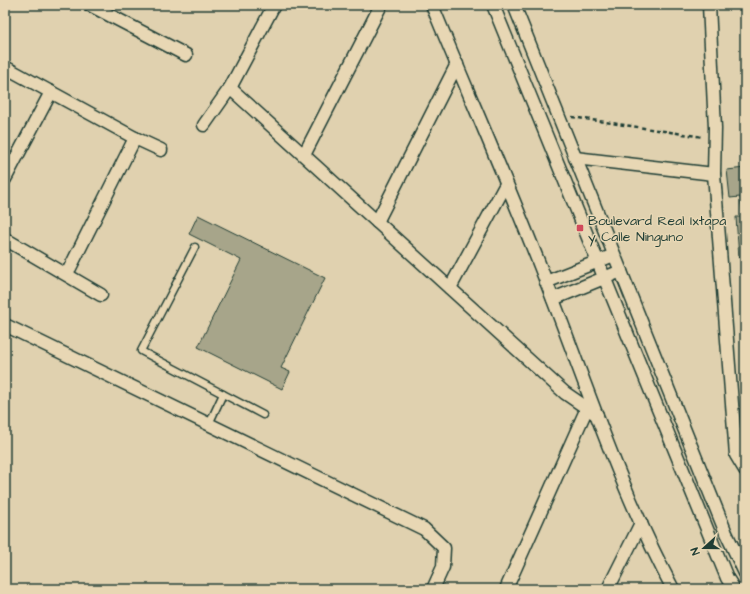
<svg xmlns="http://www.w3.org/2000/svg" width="750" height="594" viewBox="0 0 750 594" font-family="'Architects Daughter',sans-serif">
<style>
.building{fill:#a7a58a;stroke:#1f3d34}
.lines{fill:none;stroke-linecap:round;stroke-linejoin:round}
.lane-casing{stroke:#1f3d34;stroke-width:9}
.street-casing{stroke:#1f3d34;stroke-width:15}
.path{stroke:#1f3d34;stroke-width:2.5;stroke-dasharray:4 3;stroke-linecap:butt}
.lane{stroke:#e8d7b4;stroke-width:6}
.street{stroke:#e8d7b4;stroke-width:12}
.poi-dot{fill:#d1495b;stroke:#e8d7b4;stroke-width:1.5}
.labels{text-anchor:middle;stroke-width:3;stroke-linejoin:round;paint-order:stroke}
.poi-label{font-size:14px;fill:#1f3d34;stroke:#e8d7b4;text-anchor:start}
</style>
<rect width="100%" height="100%" fill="#e0d1af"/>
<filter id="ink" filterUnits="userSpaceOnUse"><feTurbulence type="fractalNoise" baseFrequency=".025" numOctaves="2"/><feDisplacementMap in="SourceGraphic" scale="8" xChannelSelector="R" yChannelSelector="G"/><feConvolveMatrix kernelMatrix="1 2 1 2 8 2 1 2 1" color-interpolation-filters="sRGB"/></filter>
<g filter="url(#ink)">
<!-- building -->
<g class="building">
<path d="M 745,168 L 745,257 L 739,258 L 736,217 L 743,217 L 740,197 L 730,198 L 727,170 Z"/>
<path d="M 198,215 L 325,278 L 281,368 L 290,372 L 282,389 L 198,347 L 241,260 L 189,234 Z"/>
</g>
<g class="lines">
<!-- lane casing -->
<g class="lane-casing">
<g id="lane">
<path d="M 195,247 L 141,351 L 223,394 L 209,424"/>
<path d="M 223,394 L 263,415"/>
</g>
</g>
<!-- street casing -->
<g class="street-casing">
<g id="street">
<path d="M 90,5 L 186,55"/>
<path d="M 432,5 C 470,98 511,190 547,284 C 587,386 621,492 673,589"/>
<path d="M 493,5 L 727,578 L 734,589"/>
<path d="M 514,5 L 726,533 L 745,573"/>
<path d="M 709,5 L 715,128 L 714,174 L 736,455 L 745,470"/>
<path d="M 5,67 L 135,138 L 161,150"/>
<path d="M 230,88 L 565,393 L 597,415"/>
<path d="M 204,125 L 230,88 L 274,5"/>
<path d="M 304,155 L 381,5"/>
<path d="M 575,158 L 714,174"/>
<path d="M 5,179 L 51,92"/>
<path d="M 377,222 L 457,64"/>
<path d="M 5,239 L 101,295"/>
<path d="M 67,274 L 135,138"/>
<path d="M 546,282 L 614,255"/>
<path d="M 450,288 L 506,184"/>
<path d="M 553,299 L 621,271"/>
<path d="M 5,325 L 424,529 L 444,548 L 443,567 L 433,589"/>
<path d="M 506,589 L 587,408"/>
<path d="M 608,589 L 641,523"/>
</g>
</g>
<!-- path -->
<path class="path" d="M 572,117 L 703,137"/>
<!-- lane -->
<use href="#lane" class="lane"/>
<!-- street -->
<use href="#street" class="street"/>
</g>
</g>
<!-- markers -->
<rect class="poi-dot" x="576" y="224" width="8" height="8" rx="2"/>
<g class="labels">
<!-- poi labels -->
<g class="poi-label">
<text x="588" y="225">Boulevard Real Ixtapa<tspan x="588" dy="16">y Calle Ninguno</tspan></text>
</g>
</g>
<!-- margin -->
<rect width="750" height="594" fill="none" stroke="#e8d7b4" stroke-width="20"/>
<rect x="10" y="10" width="730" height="574" fill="none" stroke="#1f3d34" stroke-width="1.5" filter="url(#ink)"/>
<!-- north arrow -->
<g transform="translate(704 548) rotate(249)" stroke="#e8d7b4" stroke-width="3" paint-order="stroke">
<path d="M0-3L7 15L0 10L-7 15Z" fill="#1f3d34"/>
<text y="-6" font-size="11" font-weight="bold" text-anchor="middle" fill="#1f3d34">N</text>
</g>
</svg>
